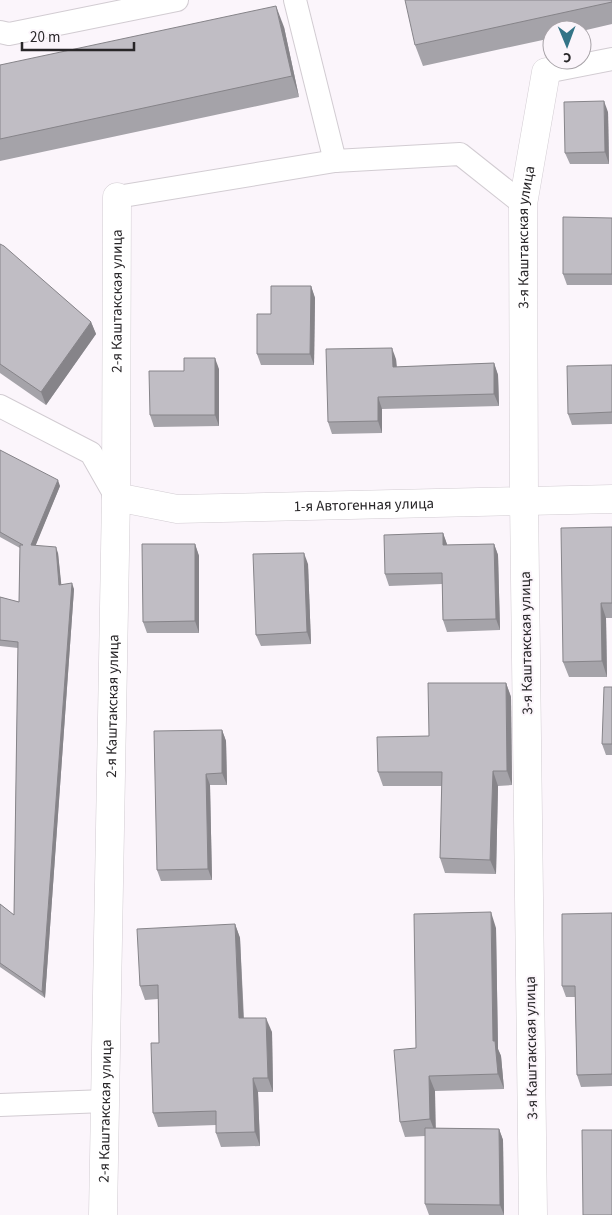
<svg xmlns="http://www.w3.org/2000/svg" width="612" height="1215" viewBox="0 0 612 1215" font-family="'Source Sans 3',sans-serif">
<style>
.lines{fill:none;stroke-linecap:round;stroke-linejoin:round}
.service-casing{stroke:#d2ccd2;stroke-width:24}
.minor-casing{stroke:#d2ccd2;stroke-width:29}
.service{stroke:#fff;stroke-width:22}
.minor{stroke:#fff;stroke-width:28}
.wall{fill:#a5a3a9}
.shaded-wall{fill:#868489}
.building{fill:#c0bdc4;stroke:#868489}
.labels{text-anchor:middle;stroke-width:4;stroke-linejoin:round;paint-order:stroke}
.street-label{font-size:15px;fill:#282628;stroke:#fbf5fb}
</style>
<rect width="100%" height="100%" fill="#fbf5fb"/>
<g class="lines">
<!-- service casing -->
<g class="service-casing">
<g id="service">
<path d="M 295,0 L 335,161"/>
<path d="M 0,32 L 9,34 L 177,0"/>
<path d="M 546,72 L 612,59"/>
<path d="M 117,197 L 335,161 L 460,154 L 523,204"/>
<path d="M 0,406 L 91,453 L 116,497"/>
<path d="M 0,1105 L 105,1101"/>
</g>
</g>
<!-- minor casing -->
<g class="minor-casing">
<g id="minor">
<path id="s1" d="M 116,497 L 177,509 L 612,499"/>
<path id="s2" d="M 103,1215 L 116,497 L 117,197"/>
<path id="s3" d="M 533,1215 L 524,500 L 523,204 L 546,72"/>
</g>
</g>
<!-- service -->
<use href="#service" class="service"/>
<!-- minor -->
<use href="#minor" class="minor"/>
</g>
<!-- wall -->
<g class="wall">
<path d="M 612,0 L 612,24 L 582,31 L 582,30 L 552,30 L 552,38 L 423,66 L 415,45 Z"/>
<path d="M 284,27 L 299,97 L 0,161 L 0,65 Z"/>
<path d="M 608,112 L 609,164 L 570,164 L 565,153 Z"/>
<path d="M 612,218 L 612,285 L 567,285 L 563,274 Z"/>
<path d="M 0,244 L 91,322 L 96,334 L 46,405 L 0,373 Z"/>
<path d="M 311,286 L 315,298 L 314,365 L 261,365 L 257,354 Z"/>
<path d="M 396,359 L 397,367 L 494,363 L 498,375 L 499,406 L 382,409 L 382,433 L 332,434 L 328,422 Z"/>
<path d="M 612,365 L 612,424 L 572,425 L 568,414 Z"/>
<path d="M 219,369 L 219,426 L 154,427 L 150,415 Z"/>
<path d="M 0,450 L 60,486 L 35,546 L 58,553 L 61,585 L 74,589 L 45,998 L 0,967 L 0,904 L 14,915 L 18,648 L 0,646 L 0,597 L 19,602 L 20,548 L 0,537 Z"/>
<path d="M 612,527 L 612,618 L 606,618 L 607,677 L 569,677 L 563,662 Z"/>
<path d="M 443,533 L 447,545 L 494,544 L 498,555 L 500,630 L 447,632 L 443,620 L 442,584 L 389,586 L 385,574 Z"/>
<path d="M 195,544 L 199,556 L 199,633 L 147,633 L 143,622 Z"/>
<path d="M 308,564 L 311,644 L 261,646 L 256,635 Z"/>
<path d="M 506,683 L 511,697 L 512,785 L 498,786 L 496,874 L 445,873 L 440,858 L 442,786 L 383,786 L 378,772 Z"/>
<path d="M 612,687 L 612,755 L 606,755 L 602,744 Z"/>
<path d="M 222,730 L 226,741 L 227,785 L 210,785 L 212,880 L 161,881 L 157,870 Z"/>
<path d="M 612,913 L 612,1086 L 581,1087 L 577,1075 L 575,997 L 566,997 L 562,986 Z"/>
<path d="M 235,924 L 240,938 L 244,1018 L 272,1032 L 273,1092 L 258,1092 L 260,1146 L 221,1147 L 216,1133 L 216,1125 L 158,1127 L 153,1113 L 159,1043 L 158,999 L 145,1000 L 140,986 Z"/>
<path d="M 496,928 L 498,1049 L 501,1056 L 504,1089 L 435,1091 L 435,1128 L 499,1129 L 503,1140 L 504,1215 L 429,1215 L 425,1204 L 425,1136 L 405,1137 L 400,1122 Z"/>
</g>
<!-- shaded-wall -->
<g class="shaded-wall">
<path d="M 276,6 L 284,27 L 299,97 L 292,76 Z"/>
<path d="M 604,101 L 608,112 L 609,164 L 605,152 Z"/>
<path d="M 311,286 L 315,298 L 314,365 L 310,354 Z"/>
<path d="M 91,322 L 96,334 L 46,405 L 41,392 Z"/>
<path d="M 392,348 L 396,359 L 397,378 L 393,367 Z"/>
<path d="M 215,358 L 219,369 L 219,426 L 215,415 Z"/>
<path d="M 494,363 L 498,375 L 499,406 L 494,394 Z"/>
<path d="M 378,397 L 382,409 L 382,433 L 378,421 Z"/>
<path d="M 58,480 L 60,486 L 33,552 L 31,545 Z"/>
<path d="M 443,533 L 447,544 L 448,557 L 443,545 Z"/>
<path d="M 195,544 L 199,556 L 199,633 L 195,621 Z"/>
<path d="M 494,544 L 498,555 L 500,630 L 496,619 Z"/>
<path d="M 56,547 L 58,553 L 62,591 L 59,585 Z"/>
<path d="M 304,553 L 308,564 L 311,644 L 307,632 Z"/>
<path d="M 72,583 L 74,589 L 45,998 L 42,992 Z"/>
<path d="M 601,603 L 606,618 L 607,677 L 602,661 Z"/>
<path d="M 506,683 L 511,697 L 512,785 L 507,771 Z"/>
<path d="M 222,730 L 226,741 L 227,785 L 222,773 Z"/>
<path d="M 493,771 L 498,786 L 496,874 L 490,860 Z"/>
<path d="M 206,774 L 210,785 L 212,880 L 208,869 Z"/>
<path d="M 491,912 L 496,928 L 498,1049 L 501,1056 L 504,1089 L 498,1074 L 493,1041 Z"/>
<path d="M 235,924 L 240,938 L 244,1032 L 239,1018 Z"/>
<path d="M 266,1018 L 272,1032 L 273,1092 L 268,1078 Z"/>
<path d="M 429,1076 L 435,1091 L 436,1135 L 430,1119 Z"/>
<path d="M 253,1078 L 258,1092 L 260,1146 L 255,1132 Z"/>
<path d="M 499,1129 L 503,1140 L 504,1215 L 500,1205 Z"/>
</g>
<!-- building -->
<g class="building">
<path d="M 405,0 L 612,0 L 612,2 L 415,45 Z"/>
<path d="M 276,6 L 292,76 L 0,139 L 0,65 Z"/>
<path d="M 604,101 L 605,152 L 565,153 L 564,102 Z"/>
<path d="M 563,217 L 612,218 L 612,274 L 563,274 Z"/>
<path d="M 0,244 L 4,246 L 91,322 L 41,392 L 0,364 Z"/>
<path d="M 271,286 L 311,286 L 310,354 L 257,354 L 257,314 L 271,314 Z"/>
<path d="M 392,348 L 393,367 L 494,363 L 494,394 L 378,397 L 378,421 L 328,422 L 326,349 Z"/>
<path d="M 184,358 L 215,358 L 215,415 L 150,415 L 149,371 L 184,371 Z"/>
<path d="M 612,365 L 612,412 L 568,414 L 567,366 Z"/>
<path d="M 0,450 L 58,480 L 31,545 L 56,547 L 59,585 L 72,583 L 42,992 L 0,963 L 0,904 L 14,915 L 18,642 L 0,640 L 0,597 L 19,602 L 20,545 L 23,545 L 0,532 Z"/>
<path d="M 612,527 L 612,603 L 601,603 L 602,661 L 563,662 L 561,528 Z"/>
<path d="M 443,533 L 443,545 L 494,544 L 496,619 L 443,620 L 442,573 L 385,574 L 384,535 Z"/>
<path d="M 142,544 L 195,544 L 195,621 L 143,622 Z"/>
<path d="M 304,553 L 307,632 L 256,635 L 253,554 Z"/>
<path d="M 428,683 L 506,683 L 507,771 L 493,771 L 490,860 L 440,858 L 442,772 L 378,772 L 377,737 L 429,736 Z"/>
<path d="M 604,687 L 612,687 L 612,744 L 602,744 Z"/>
<path d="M 222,730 L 222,773 L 206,774 L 208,869 L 157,870 L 154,731 Z"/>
<path d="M 491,912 L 493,1041 L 495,1041 L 498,1074 L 429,1076 L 430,1119 L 400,1122 L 394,1050 L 416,1048 L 414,914 Z"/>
<path d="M 612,913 L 612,1074 L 577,1075 L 575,986 L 562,986 L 562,914 Z"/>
<path d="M 235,924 L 239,1018 L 266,1018 L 268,1078 L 253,1078 L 255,1132 L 216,1133 L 216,1111 L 153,1113 L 151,1043 L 159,1043 L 158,985 L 140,986 L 137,929 Z"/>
<path d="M 425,1128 L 499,1129 L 500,1205 L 425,1204 Z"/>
<path d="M 582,1130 L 612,1130 L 612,1215 L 583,1215 Z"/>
</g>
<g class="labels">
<!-- street labels -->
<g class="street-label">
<text dy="5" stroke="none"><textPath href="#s3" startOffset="978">3-я Каштакская улица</textPath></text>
<text dy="5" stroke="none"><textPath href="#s2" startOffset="914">2-я Каштакская улица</textPath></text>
<text dy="5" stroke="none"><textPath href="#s1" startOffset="249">1-я Автогенная улица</textPath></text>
<text transform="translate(526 643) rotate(-91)" y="5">3-я Каштакская улица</text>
<text dy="5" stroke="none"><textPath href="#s2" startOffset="509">2-я Каштакская улица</textPath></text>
<text transform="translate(531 1048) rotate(-91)" y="5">3-я Каштакская улица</text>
<text dy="5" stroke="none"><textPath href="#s2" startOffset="104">2-я Каштакская улица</textPath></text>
</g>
</g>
<!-- north arrow -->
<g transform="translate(567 45) rotate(179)"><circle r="24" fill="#fbf5fb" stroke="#a7a2a7"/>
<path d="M0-4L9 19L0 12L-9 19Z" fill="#337487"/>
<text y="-8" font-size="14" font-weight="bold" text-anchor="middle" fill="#282628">С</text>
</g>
<!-- scale -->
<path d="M22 42v8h112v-8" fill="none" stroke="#282628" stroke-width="2.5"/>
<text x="30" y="42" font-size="15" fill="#282628" stroke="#fbf5fb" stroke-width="4" paint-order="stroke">20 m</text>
</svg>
